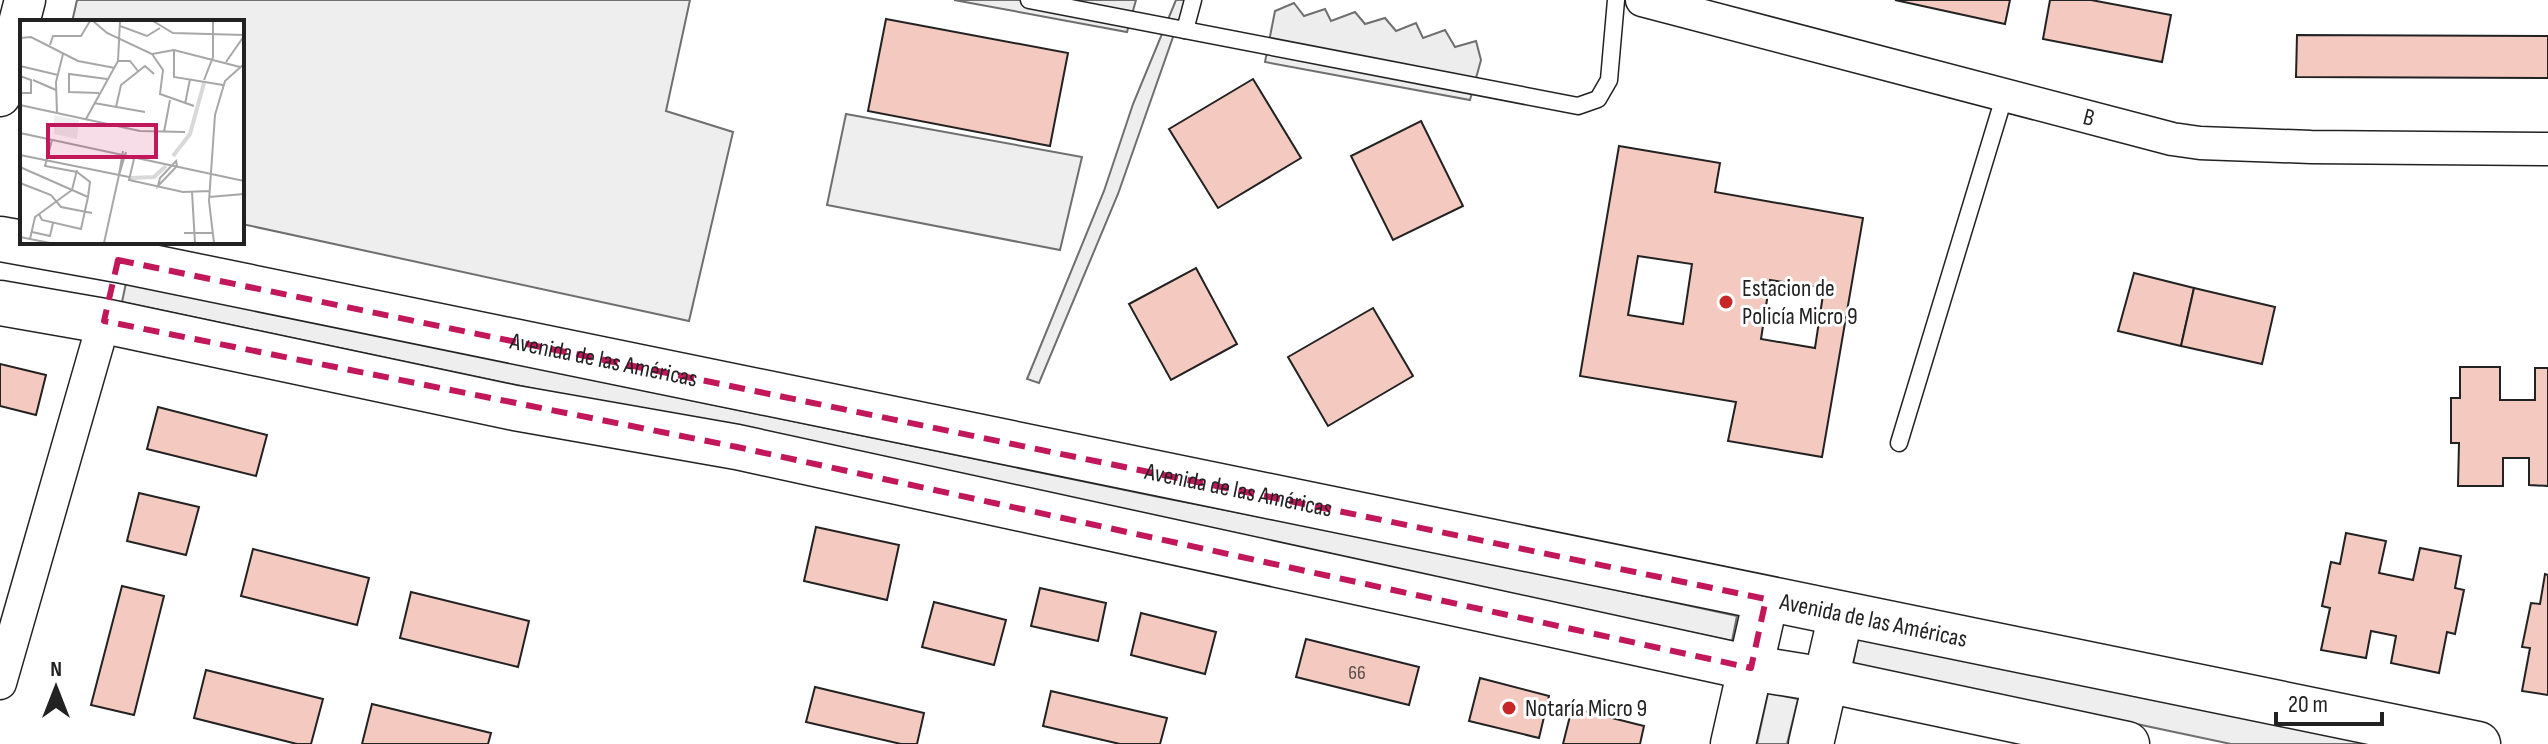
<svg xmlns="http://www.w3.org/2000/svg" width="2548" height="744" viewBox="0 0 2548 744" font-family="'Sofia Sans Condensed',sans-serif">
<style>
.green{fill:#eee;stroke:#6f6f6f;stroke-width:2}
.parking{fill:#ededed;stroke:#6f6f6f;stroke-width:2}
.building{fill:#f3c9c0;stroke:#222;stroke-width:2;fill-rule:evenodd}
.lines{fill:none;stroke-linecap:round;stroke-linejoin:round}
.service-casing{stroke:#222;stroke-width:19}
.minor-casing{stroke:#222;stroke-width:35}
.tertiary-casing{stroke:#222;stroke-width:43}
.secondary-casing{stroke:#222;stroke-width:47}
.primary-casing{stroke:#222;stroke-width:47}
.service{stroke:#fff;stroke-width:16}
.minor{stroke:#fff;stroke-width:32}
.tertiary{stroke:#fff;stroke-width:40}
.secondary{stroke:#fff;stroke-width:44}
.primary{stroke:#fff;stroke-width:44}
.marked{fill:none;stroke:#c2185b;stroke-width:6;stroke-dasharray:16 10;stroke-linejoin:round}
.poi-dot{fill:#c62828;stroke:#fff;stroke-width:3}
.labels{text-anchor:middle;stroke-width:6;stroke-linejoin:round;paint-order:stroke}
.number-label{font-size:20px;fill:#564c4a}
.street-label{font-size:24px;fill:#222;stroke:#fff}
.poi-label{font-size:24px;fill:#222;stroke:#fff;text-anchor:start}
.inset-river{fill:none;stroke:#d9d9d9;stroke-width:4}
.inset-road{fill:none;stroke:#a7a7a7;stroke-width:2}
.view{fill:#c2185b;fill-opacity:0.15;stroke:#c2185b;stroke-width:4}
.inset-edge{fill:none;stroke:#222;stroke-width:4}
</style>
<rect width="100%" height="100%" fill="#fff"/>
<!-- green -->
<g class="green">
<path d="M 77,0 L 690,0 L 666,111 L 733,132 L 689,321 L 242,224 L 242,22 L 72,22 Z"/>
<path d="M 1176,0 L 1186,0 L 1118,194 L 1039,383 L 1027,379 L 1104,191 L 1133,104 Z"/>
<path d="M 846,114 L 1082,157 L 1060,250 L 827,205 Z"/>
<path d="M 126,283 L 1159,497 L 1455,555 L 1737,616 L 1732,641 L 122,302 Z"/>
<path d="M 1858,639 L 2375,744 L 2231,744 L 1853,664 Z"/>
<path d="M 1768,693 L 1798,699 L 1787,744 L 1757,744 Z"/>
</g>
<!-- parking -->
<g class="parking">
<path d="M 954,0 L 1136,0 L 1127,32 Z"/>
<path d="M 1294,3 L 1304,16 L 1325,9 L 1331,21 L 1355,12 L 1365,24 L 1385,18 L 1396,31 L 1416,23 L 1423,38 L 1445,30 L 1455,47 L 1476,41 L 1481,60 L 1470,100 L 1265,62 L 1275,11 Z"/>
</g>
<!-- building -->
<g class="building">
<path d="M 1895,0 L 2010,0 L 2005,24 Z"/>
<path d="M 2050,0 L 2091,0 L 2171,15 L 2162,62 L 2043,39 Z"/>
<path d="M 886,19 L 1068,53 L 1050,146 L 868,111 Z"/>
<path d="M 2297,35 L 2548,36 L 2548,78 L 2296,77 Z"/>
<path d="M 1253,79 L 1301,158 L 1218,208 L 1169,129 Z"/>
<path d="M 1421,121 L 1463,206 L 1393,240 L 1351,156 Z"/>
<path d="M 1619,146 L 1720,163 L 1715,192 L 1863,218 L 1822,457 L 1728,441 L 1736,402 L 1580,376 ZM 1638,256 L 1692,264 L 1683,324 L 1628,315 ZM 1770,280 L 1824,288 L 1815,348 L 1761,339 Z"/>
<path d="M 1196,268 L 1237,344 L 1171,380 L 1129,304 Z"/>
<path d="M 2134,273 L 2194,288 L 2181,346 L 2118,331 Z"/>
<path d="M 2194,288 L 2275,307 L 2262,364 L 2181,346 Z"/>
<path d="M 1373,308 L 1413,376 L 1328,426 L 1288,357 Z"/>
<path d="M 0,364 L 46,375 L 36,415 L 0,406 Z"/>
<path d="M 2460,367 L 2500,367 L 2500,400 L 2535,400 L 2535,368 L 2548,368 L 2548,486 L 2529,485 L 2529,458 L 2503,458 L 2503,486 L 2458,486 L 2459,443 L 2451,443 L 2451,398 L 2460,398 Z"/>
<path d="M 158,407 L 267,435 L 256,476 L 147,449 Z"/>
<path d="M 139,493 L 199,507 L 186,555 L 127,541 Z"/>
<path d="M 816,527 L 899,545 L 887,600 L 804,581 Z"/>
<path d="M 2346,533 L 2386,541 L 2379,573 L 2413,580 L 2420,548 L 2461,556 L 2455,588 L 2464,590 L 2455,634 L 2447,632 L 2439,673 L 2391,663 L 2396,636 L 2371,631 L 2366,658 L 2321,650 L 2330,608 L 2322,606 L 2331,562 L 2340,564 Z"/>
<path d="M 253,549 L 369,578 L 357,625 L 241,596 Z"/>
<path d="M 2545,574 L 2548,575 L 2548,695 L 2522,691 L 2530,648 L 2522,647 L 2531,603 L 2540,604 Z"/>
<path d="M 122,586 L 164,596 L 134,715 L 91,705 Z"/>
<path d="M 1040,588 L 1106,603 L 1098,641 L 1031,626 Z"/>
<path d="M 411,592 L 529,621 L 518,667 L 400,638 Z"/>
<path d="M 934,602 L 1006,620 L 994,665 L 922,647 Z"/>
<path d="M 1141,613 L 1216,632 L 1205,674 L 1131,655 Z"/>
<path d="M 1306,639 L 1419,667 L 1409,705 L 1296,677 Z"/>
<path d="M 206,670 L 323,699 L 311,744 L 297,744 L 194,718 Z"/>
<path d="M 1480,678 L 1549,696 L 1539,738 L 1469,721 Z"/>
<path d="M 815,687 L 924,713 L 917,744 L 901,744 L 806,722 Z"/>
<path d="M 1051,691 L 1167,718 L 1160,744 L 1120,744 L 1043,726 Z"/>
<path d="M 372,704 L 491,733 L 488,744 L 362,744 Z"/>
<path d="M 1572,708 L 1644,726 L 1640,744 L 1563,744 Z"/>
</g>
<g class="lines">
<!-- service casing -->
<g class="service-casing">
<g id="service">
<path d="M 1029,0 L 1578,106 L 1598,99 L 1609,80 L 1616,0"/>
<path d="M 1185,30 L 1193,0"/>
<path d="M 1899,443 L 2005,94"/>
</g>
</g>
<!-- minor casing -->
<g class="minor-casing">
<g id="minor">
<path id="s1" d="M 1642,0 L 2172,139 L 2200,143 L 2311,147 L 2548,149"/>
<path d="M 0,683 L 104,321"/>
</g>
</g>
<!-- tertiary casing -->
<g class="tertiary-casing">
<path id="tertiary" d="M 0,96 L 25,0"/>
</g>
<!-- secondary casing -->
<g class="secondary-casing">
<g id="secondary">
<path d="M 1733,744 L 1766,599"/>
<path d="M 1811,744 L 1841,614"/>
</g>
</g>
<!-- primary casing -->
<g class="primary-casing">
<g id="primary">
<path id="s2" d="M 0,239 L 118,260 L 2478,744"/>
<path d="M 0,303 L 104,321 L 515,408 L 737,447 L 1751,668 L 1826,680 L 2127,744"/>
</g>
</g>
<!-- service -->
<use href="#service" class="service"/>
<!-- minor -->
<use href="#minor" class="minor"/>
<!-- tertiary -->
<use href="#tertiary" class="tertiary"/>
<!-- secondary -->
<use href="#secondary" class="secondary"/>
<!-- primary -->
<use href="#primary" class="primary"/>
</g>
<!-- marked area -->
<path class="marked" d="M 118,260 L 1766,599 L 1751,668 L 737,447 L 104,321 Z"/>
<!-- markers -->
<g class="poi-dot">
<circle cx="1726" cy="302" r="8"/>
<circle cx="1509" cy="708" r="8"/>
</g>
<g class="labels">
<!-- number labels -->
<g class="number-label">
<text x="1357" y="679">66</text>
</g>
<!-- street labels -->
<g class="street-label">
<text dy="8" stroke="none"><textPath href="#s1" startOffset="462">B</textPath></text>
<text dy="8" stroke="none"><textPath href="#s2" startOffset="616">Avenida de las Américas</textPath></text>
<text dy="8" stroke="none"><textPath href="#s2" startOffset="1264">Avenida de las Américas</textPath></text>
<text dy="8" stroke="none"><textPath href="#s2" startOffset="1912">Avenida de las Américas</textPath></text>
</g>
<!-- poi labels -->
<g class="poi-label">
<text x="1742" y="296">Estacion de<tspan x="1742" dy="28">Policía Micro 9</tspan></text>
<text x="1525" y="716">Notaría Micro 9</text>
</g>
</g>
<!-- overview -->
<g transform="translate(20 20)">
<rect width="224" height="224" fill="#fff"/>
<path d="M 34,95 L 59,100 L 57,119 L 34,114 Z" fill="#eee"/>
<path class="inset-river" d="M 153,136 L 170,114 L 184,63M 110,158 L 134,157 L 146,146"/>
<path class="inset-road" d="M 73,1 L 87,13 L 132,34 L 143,50 L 140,74 L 174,86M 133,1 L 153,13 L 224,15M 100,6 L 127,16 L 140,8M 0,18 L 11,17 L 58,41 L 95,48M 30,25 L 33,16 L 61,16 L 70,1M 154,30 L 154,57 L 203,65M 132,34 L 154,30 L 220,47M 98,41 L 110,41 L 118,51M 206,42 L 224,16M 0,46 L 38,55M 0,56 L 11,60 L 11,73 L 0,73M 13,60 L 36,70M 184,60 L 193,37 L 193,1M 79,73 L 49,72 L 49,54 L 87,59M 74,83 L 125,92M 165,84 L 170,59M 0,85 L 120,111 L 165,112M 96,87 L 101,65 L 125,46 L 134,54M 37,94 L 36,62 L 43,34M 66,99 L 98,41 L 100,1M 144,112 L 150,80M 0,113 L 224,161M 103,131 L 99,155 L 106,132M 0,135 L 109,157M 114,139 L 109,160 L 163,172 L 190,171M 156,141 L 157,146 L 138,166 L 140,158 ZM 0,147 L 68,177M 0,163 L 31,175 L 41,187 L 72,193M 172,172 L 175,223M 189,177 L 224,174M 19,194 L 22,200 L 61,209 L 68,177 L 70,162 L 57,152 L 25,146 L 32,120M 12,212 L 30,216 L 33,203M 164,213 L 192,213M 0,217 L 30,223M 10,219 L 15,197 L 52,170 L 57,150M 84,223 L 99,155M 194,223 L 189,181 L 195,95 L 205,61 L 224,44"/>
<path class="view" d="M 28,105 L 136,105 L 136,137 L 28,137 Z"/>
<rect width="224" height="224" class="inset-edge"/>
</g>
<!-- north arrow -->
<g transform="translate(56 688)" stroke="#ffffff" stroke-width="6" paint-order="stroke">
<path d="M0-6L14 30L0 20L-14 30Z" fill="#222222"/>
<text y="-12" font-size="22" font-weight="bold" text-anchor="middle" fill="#222222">N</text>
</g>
<!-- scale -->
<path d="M2276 712v12h106v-12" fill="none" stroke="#222222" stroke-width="4"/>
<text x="2288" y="712" font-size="24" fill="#222222" stroke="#ffffff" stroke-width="6" paint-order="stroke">20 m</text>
</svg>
